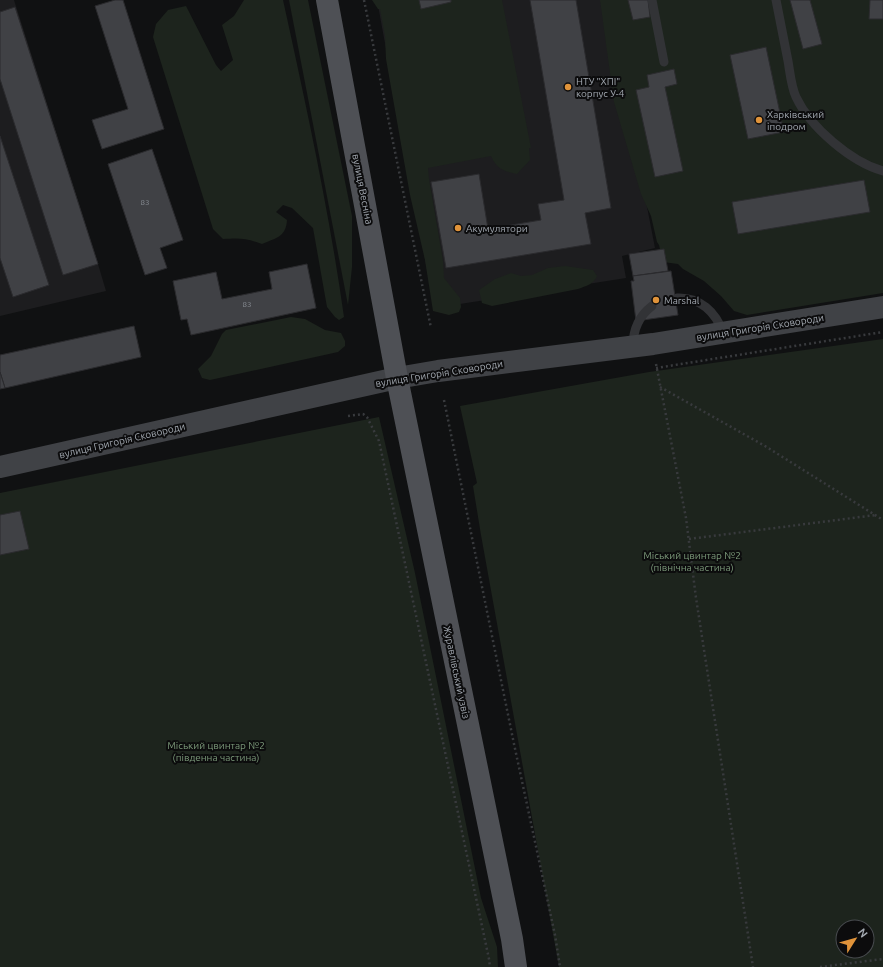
<svg xmlns="http://www.w3.org/2000/svg" width="883" height="967" viewBox="0 0 883 967" font-family="Ubuntu,sans-serif">
<style>
.built{fill:#1d1d1f}
.green{fill:#1d241d;fill-rule:evenodd}
.building{fill:#404145;stroke:#2b2b2e}
.lines{fill:none;stroke-linecap:round;stroke-linejoin:round}
.path{stroke:#383a3d;stroke-width:2.5;stroke-dasharray:2 3;stroke-linecap:butt}
.lane{stroke:#323336;stroke-width:9}
.secondary{stroke:#404246;stroke-width:22}
.primary{stroke:#4e5055;stroke-width:22}
.poi-dot{fill:#e0933a;stroke:#0c0c0d;stroke-width:1.5}
.labels{text-anchor:middle;stroke-width:4;stroke-linejoin:round;paint-order:stroke}
.number-label{font-size:8px;fill:#8a8f96}
.poi-label{font-size:10px;fill:#a3a9b1;stroke:#0c0c0d;text-anchor:start}
.street-label{font-size:10px;fill:#a3a9b1;stroke:#0c0c0d}
.park-label{font-size:10px;fill:#7d9b7b;stroke:#0c0c0d}
</style>
<rect width="100%" height="100%" fill="#101112"/>
<!-- built -->
<g class="built">
<path d="M 0,0 L 14,0 L 98,264 L 106,291 L 0,316 Z"/>
<path d="M 377,0 L 607,0 L 655,248 L 622,256 L 626,278 L 434,308 Z"/>
</g>
<!-- green -->
<g class="green">
<path d="M 244,0 L 283,0 C 306,105 329,210 344,317 L 339,320 L 335,317 L 327,307 L 313,228 L 292,208 L 283,205 L 276,212 L 287,220 C 286,237 276,238 262,244 C 246,238 240,238 223,239 L 213,229 L 153,37 L 156,24 L 168,10 L 186,6 L 216,65 L 221,71 L 233,60 L 222,25 L 234,16 Z"/>
<path d="M 289,0 L 308,0 L 352,216 L 352,267 L 348,305 Z"/>
<path d="M 372,0 L 502,0 L 531,148 L 529,148 L 530,160 L 517,174 C 503,171 497,169 491,156 L 428,168 L 429,179 L 443,261 L 444,278 L 460,298 L 461,307 L 459,312 L 449,315 L 433,311 L 425,260 L 410,195 L 386,59 L 385,36 L 380,9 L 378,9 Z"/>
<path d="M 600,0 L 883,0 L 883,293 L 747,315 L 734,311 L 721,296 L 704,281 L 683,269 L 678,264 L 663,262 L 659,245 L 657,242 L 651,216 L 641,194 L 614,102 Z"/>
<path d="M 565,266 L 593,270 L 597,276 C 594,284 586,286 578,289 L 492,306 L 482,303 L 479,290 L 495,279 L 511,273 L 521,276 L 532,275 L 548,268 Z"/>
<path d="M 291,317 L 305,319 L 325,330 L 341,333 L 345,341 L 345,346 L 338,352 L 210,380 L 202,378 L 198,369 L 211,356 L 222,334 L 226,330 Z"/>
<path d="M 883,339 L 883,967 L 559,967 L 481,535 L 473,486 L 477,483 L 460,406 L 649,372 ZM 843,927 L 867,927 L 867,951 L 843,951 Z"/>
<path d="M 379,417 L 415,573 L 481,898 L 497,947 L 498,967 L 0,967 L 0,493 Z"/>
</g>
<!-- building -->
<g class="building">
<path d="M 115,0 L 123,0 L 164,129 L 102,149 L 92,120 L 128,109 L 95,6 Z"/>
<path d="M 419,0 L 451,0 L 451,2 L 421,9 Z"/>
<path d="M 530,0 L 576,0 L 611,208 L 585,213 L 591,244 L 446,268 L 431,182 L 479,174 L 488,229 L 541,220 L 538,204 L 564,200 Z"/>
<path d="M 628,0 L 648,0 L 650,17 L 633,20 Z"/>
<path d="M 790,0 L 810,0 L 822,44 L 803,49 Z"/>
<path d="M 870,0 L 883,0 L 883,19 L 869,19 Z"/>
<path d="M 15,7 L 98,264 L 63,275 L 0,79 L 0,12 Z"/>
<path d="M 766,47 L 784,132 L 748,139 L 730,55 Z"/>
<path d="M 674,69 L 677,84 L 665,87 L 683,171 L 655,177 L 636,90 L 649,87 L 647,75 Z"/>
<path d="M 0,136 L 49,285 L 13,297 L 0,258 Z"/>
<path d="M 152,149 L 183,240 L 160,248 L 167,268 L 145,275 L 108,164 Z"/>
<path d="M 864,180 L 870,212 L 738,234 L 732,202 Z"/>
<path d="M 664,249 L 668,271 L 633,276 L 629,254 Z"/>
<path d="M 307,264 L 316,308 L 191,335 L 187,319 L 181,320 L 173,281 L 216,272 L 222,299 L 272,289 L 269,272 Z"/>
<path d="M 671,271 L 678,315 L 636,321 L 631,281 L 634,281 L 633,276 Z"/>
<path d="M 134,326 L 141,357 L 5,388 L 0,372 L 0,355 Z"/>
<path d="M 0,372 L 5,388 L 0,389 Z"/>
<path d="M 20,511 L 29,549 L 0,555 L 0,515 Z"/>
</g>
<g class="lines">
<!-- path -->
<g class="path">
<path d="M 364,0 L 431,328"/>
<path d="M 656,364 L 686,518 L 696,598 L 753,967"/>
<path d="M 656,368 L 883,332"/>
<path d="M 660,387 L 765,446 L 883,520"/>
<path d="M 444,400 L 514,744 L 555,935 L 560,967"/>
<path d="M 348,416 L 363,414 L 367,417 L 379,441 L 489,959 L 490,967"/>
<path d="M 689,539 L 876,515"/>
<path d="M 820,967 L 883,959"/>
</g>
<!-- lane -->
<g class="lane">
<path d="M 652,0 L 664,62"/>
<path d="M 776,0 C 780,20 784,40 788,61 C 790,72 791,86 796,97 C 810,127 851,162 883,171"/>
<path d="M 677,298 C 700,297 716,312 723,333"/>
<path d="M 633,346 C 633,330 639,316 652,306"/>
</g>
<!-- secondary -->
<path class="secondary" d="M 0,467 L 397,378 L 438,371 L 653,344 L 883,307"/>
<!-- primary -->
<path class="primary" d="M 327,0 L 397,378 L 512,939 L 516,967"/>
</g>
<!-- markers -->
<g class="poi-dot">
<circle cx="568" cy="87" r="4"/>
<circle cx="759" cy="120" r="4"/>
<circle cx="458" cy="228" r="4"/>
<circle cx="656" cy="300" r="4"/>
</g>
<g class="labels">
<!-- number labels -->
<g class="number-label">
<text x="145" y="205">83</text>
<text x="247" y="307">83</text>
</g>
<!-- poi labels -->
<g class="poi-label">
<text x="576" y="85">НТУ "ХПІ"<tspan x="576" dy="12">корпус У-4</tspan></text>
<text x="767" y="118">Харківський<tspan x="767" dy="12">іподром</tspan></text>
<text x="466" y="232">Акумулятори</text>
<text x="664" y="304">Marshal</text>
</g>
<!-- street labels -->
<g class="street-label">
<text transform="translate(363 189) rotate(79)" y="4">вулиця Весніна</text>
<text transform="translate(760 327) rotate(-9)" y="4">вулиця Григорія Сковороди</text>
<text transform="translate(439 373) rotate(-9)" y="4">вулиця Григорія Сковороди</text>
<text transform="translate(122 440) rotate(-13)" y="4">вулиця Григорія Сковороди</text>
<text transform="translate(457 672) rotate(78)" y="4">Журавлівський узвіз</text>
</g>
<!-- park labels -->
<g class="park-label">
<text x="692" y="559">Міський цвинтар №2<tspan x="692" dy="12">(північна частина)</tspan></text>
<text x="216" y="749">Міський цвинтар №2<tspan x="216" dy="12">(південна частина)</tspan></text>
</g>
</g>
<!-- north arrow -->
<g transform="translate(855 939) rotate(53)"><circle r="19" fill="#0c0c0d" stroke="#484b4f"/>
<path d="M0-3L7 15L0 10L-7 15Z" fill="#e0933a"/>
<text y="-6" font-size="11" font-weight="bold" text-anchor="middle" fill="#a3a9b1">N</text>
</g>
</svg>
